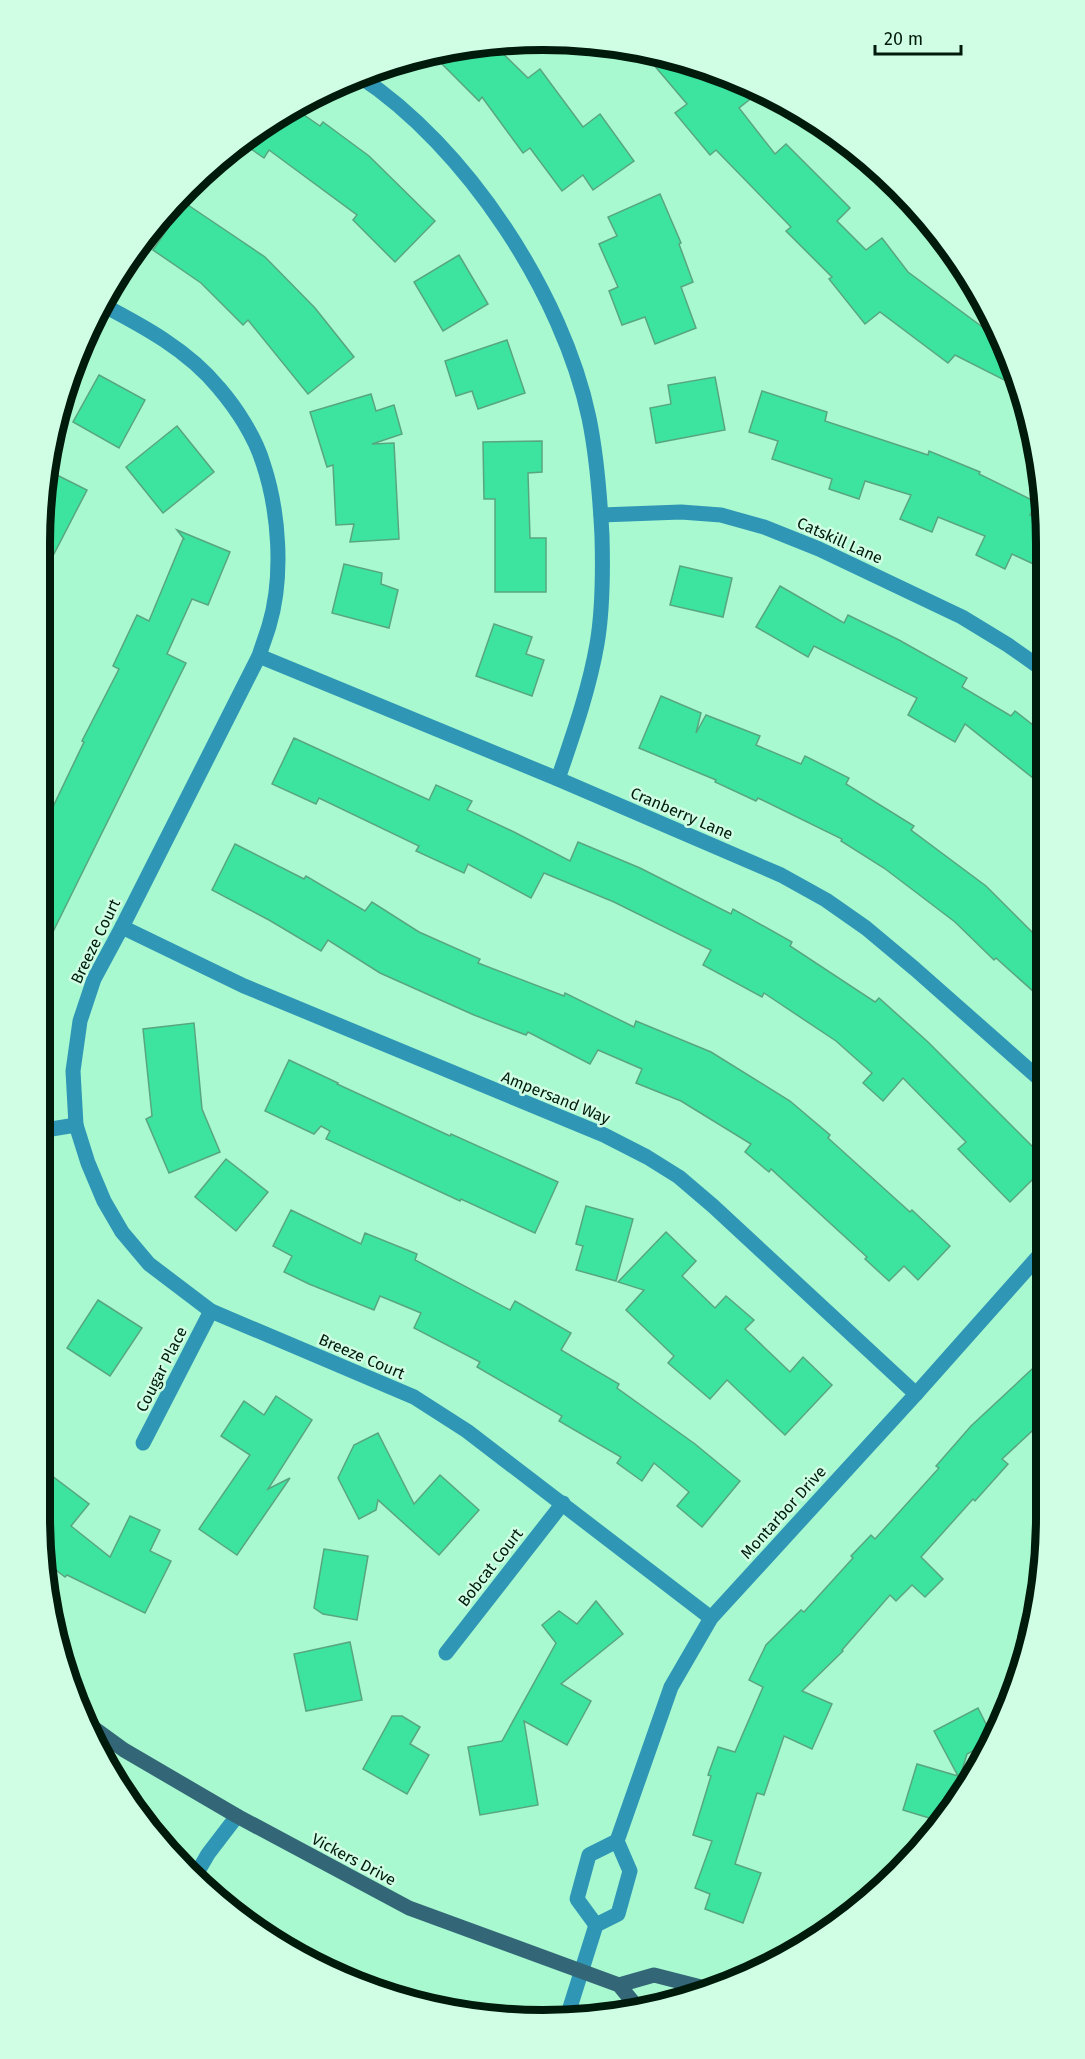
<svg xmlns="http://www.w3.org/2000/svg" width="1085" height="2059" viewBox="0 0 1085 2059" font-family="'Fira Sans',sans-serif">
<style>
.building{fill:#3de4a0;stroke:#58a680;stroke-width:1.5}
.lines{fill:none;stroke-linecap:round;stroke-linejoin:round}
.minor{stroke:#2f97b5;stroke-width:15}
.secondary{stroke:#336777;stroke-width:15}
.labels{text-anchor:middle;stroke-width:5;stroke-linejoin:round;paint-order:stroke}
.street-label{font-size:16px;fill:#001a0c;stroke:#d0fee4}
.rim{fill:none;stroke:#001a0c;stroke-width:8}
</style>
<rect width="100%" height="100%" fill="#a8f9cf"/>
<!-- building -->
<g class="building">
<path d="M 477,43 L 492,43 L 528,78 L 540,69 L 583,127 L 600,114 L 634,161 L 593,190 L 583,175 L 562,191 L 530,148 L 523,153 L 482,97 L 479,101 L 432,54 Z"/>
<path d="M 642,51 L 673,56 L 740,82 L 753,97 L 739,108 L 775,154 L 786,144 L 850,208 L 837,221 L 866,250 L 882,238 L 908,272 L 1004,343 L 1008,350 L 1018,387 L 955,355 L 948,363 L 880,312 L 865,324 L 829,279 L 832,277 L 786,231 L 791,227 L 716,150 L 710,155 L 675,113 L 687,104 Z"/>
<path d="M 302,101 L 297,110 L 320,126 L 323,122 L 369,156 L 435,221 L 395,262 L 353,220 L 357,215 L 269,150 L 264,158 L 241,142 L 291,106 Z"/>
<path d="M 660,194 L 681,243 L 679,244 L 693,282 L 681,287 L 696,328 L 655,344 L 645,317 L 622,325 L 609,291 L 618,287 L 599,244 L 617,236 L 608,217 Z"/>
<path d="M 185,203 L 265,257 L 315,308 L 354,357 L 308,394 L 248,320 L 243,325 L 201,283 L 153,250 Z"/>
<path d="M 459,255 L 488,304 L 443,331 L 414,282 Z"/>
<path d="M 507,340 L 525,393 L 478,409 L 472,391 L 456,396 L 445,361 Z"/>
<path d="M 99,375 L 145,400 L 119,448 L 73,422 Z"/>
<path d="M 715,377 L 725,430 L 656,443 L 650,408 L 671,404 L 668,385 Z"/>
<path d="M 762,391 L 827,412 L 825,421 L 928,455 L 929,451 L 980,472 L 979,474 L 1036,502 L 1030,515 L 1042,521 L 1042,568 L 1012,554 L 1005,569 L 976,555 L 985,536 L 938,517 L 932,532 L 900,519 L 911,495 L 865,481 L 859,499 L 829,489 L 832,479 L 772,459 L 778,441 L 749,432 Z"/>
<path d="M 371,394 L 376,411 L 394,405 L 402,434 L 372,444 L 394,443 L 399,539 L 350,542 L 354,524 L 336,525 L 333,465 L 327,467 L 310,412 Z"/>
<path d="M 177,426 L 214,472 L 163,513 L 126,467 Z"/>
<path d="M 542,441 L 542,472 L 528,473 L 530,538 L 546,538 L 546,592 L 495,592 L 495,499 L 484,499 L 483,442 Z"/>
<path d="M 47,470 L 87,490 L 40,581 L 40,510 Z"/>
<path d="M 177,530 L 230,552 L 208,605 L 192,599 L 167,654 L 186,663 L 40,958 L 40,834 L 84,742 L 82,741 L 119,669 L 113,666 L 137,615 L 149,621 L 183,539 L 184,539 Z"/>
<path d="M 344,564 L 382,573 L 381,584 L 398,590 L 389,628 L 332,613 Z"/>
<path d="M 680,566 L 732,578 L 723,617 L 670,605 Z"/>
<path d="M 780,586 L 844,623 L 848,615 L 899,640 L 967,678 L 962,687 L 1011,716 L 1015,711 L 1042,732 L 1043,786 L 965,724 L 955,742 L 908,715 L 917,698 L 814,646 L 808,657 L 756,627 Z"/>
<path d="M 494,624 L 532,637 L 526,654 L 544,660 L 532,696 L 476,676 Z"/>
<path d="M 661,696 L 701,713 L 696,733 L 706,715 L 760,736 L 756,745 L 801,764 L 805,756 L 849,778 L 846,784 L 914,826 L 911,830 L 986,886 L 1043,943 L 1043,1000 L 996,958 L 994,960 L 955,922 L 884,868 L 841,841 L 842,839 L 758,798 L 756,801 L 715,782 L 716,780 L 639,748 Z"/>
<path d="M 294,738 L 429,800 L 436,785 L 472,801 L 467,810 L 514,832 L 570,861 L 578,842 L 640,868 L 731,914 L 733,909 L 792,942 L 790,946 L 875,1002 L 879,998 L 928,1042 L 1044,1158 L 1044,1168 L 1010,1202 L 958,1149 L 966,1142 L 903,1078 L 883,1101 L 863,1083 L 872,1073 L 836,1041 L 764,993 L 762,997 L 703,965 L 711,950 L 614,902 L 544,873 L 531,898 L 468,864 L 464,873 L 416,851 L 419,846 L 319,798 L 316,804 L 272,784 Z"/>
<path d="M 235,844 L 304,879 L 306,876 L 365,911 L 372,902 L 419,932 L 480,959 L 478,963 L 564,996 L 565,993 L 634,1027 L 636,1021 L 711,1052 L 790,1101 L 830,1135 L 828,1138 L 910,1212 L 912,1210 L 950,1246 L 918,1280 L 904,1266 L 889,1281 L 865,1259 L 867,1257 L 771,1169 L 769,1172 L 745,1152 L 751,1144 L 681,1101 L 636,1083 L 642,1069 L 598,1050 L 590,1064 L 528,1032 L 526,1035 L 474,1015 L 380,973 L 328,940 L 321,951 L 269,920 L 212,890 Z"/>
<path d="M 194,1023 L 202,1109 L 220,1152 L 169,1173 L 146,1119 L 152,1116 L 143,1029 Z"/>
<path d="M 289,1060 L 338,1083 L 337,1084 L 450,1136 L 451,1134 L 558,1182 L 535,1233 L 461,1199 L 460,1201 L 326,1139 L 330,1131 L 321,1126 L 314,1134 L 265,1111 Z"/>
<path d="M 226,1159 L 268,1192 L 236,1231 L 195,1197 Z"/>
<path d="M 586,1206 L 633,1219 L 616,1281 L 576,1270 L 583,1246 L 576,1244 Z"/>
<path d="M 291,1210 L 361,1244 L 365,1233 L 417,1254 L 415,1260 L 510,1310 L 515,1301 L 571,1333 L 561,1350 L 619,1384 L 617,1388 L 695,1444 L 740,1481 L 702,1527 L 677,1506 L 689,1492 L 654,1463 L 642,1481 L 617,1463 L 621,1457 L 559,1421 L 562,1416 L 477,1367 L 480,1362 L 414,1328 L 421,1313 L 380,1296 L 374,1310 L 309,1284 L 284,1272 L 292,1256 L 273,1246 Z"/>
<path d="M 666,1232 L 696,1261 L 682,1276 L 715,1308 L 726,1296 L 754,1320 L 745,1329 L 790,1372 L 803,1357 L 832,1385 L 785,1435 L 727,1380 L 710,1399 L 668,1363 L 674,1356 L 626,1310 L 644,1290 L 618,1282 Z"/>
<path d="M 98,1300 L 142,1328 L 110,1376 L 67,1348 Z"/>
<path d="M 1044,1358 L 1045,1419 L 1002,1459 L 1008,1464 L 975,1501 L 973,1499 L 921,1557 L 943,1579 L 925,1597 L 912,1585 L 896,1601 L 890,1595 L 842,1650 L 843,1651 L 802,1691 L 832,1704 L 812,1749 L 784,1736 L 764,1795 L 757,1793 L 735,1864 L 761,1873 L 743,1923 L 705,1909 L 710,1894 L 695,1888 L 712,1841 L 693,1835 L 711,1776 L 708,1775 L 718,1747 L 735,1752 L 763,1687 L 749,1680 L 766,1645 L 801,1610 L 804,1612 L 853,1558 L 851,1556 L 871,1535 L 875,1539 L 939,1468 L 936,1466 L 971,1426 Z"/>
<path d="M 276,1396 L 312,1420 L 268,1489 L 290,1478 L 237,1555 L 199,1529 L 250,1455 L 221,1436 L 244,1401 L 264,1415 Z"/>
<path d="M 378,1433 L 414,1504 L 440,1475 L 479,1510 L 439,1555 L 378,1500 L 376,1510 L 359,1519 L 338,1478 L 354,1445 Z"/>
<path d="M 39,1466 L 89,1504 L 71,1526 L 110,1557 L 130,1516 L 160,1530 L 150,1551 L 171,1561 L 145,1613 L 67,1575 L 65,1577 L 47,1563 L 39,1516 Z"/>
<path d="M 324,1549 L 368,1556 L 357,1620 L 323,1614 L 314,1608 Z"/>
<path d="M 596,1601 L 623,1634 L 561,1684 L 591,1701 L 567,1745 L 524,1721 L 538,1805 L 480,1815 L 468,1747 L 502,1741 L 556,1643 L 542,1625 L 559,1611 L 577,1624 Z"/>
<path d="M 350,1642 L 362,1700 L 306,1711 L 294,1654 Z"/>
<path d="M 978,1708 L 994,1740 L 967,1754 L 955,1793 L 936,1820 L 903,1810 L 917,1764 L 958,1776 L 934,1731 Z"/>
<path d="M 392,1716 L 402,1716 L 420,1727 L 410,1744 L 429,1755 L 407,1794 L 363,1769 Z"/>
</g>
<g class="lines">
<!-- minor -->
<g class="minor">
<path d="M 359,76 C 466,146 563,294 589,418 C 597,457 600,497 602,536 C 603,571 603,609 597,644 C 589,690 573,735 558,779"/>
<path d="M 101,304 C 143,326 188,350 219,388 C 237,409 255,437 263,463 C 279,511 284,576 269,626 C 266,636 262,646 259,656 L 122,927 L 94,979 L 80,1021 L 73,1071 L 76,1125 L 88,1163 L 104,1201 L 122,1232 L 149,1264 L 211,1311 L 414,1397 L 467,1431 L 711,1618"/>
<path d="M 601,515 L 681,512 L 721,515 L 764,527 L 819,549 L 962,617 L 1008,645 L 1042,669"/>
<path d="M 259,656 L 558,779 L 781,875 L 826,900 L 866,928 L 915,969 L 1044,1083"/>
<path d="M 122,927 L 244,986 L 604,1135 L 647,1157 L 679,1177 L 713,1206 L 916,1394"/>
<path d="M 39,1131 L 76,1125"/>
<path d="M 143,1443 L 211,1311"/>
<path d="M 446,1653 L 563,1503"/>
<path d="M 197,1873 L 208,1854 L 237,1816"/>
<path d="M 596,1925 L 577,1899 L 589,1855 L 617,1841"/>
<path d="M 567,2017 L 596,1925 L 618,1914 L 630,1871 L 617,1841 L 671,1687 L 711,1618 L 916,1394 L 1044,1250"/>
</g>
<!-- secondary -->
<g class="secondary">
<path d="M 91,1726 L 124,1750 L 237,1816 L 409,1908 L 619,1985 L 637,2007"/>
<path d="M 619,1985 L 654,1975 L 701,1987"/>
</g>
</g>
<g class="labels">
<!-- street labels -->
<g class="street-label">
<text transform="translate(840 540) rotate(24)" y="6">Catskill Lane</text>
<text transform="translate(682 813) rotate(23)" y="6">Cranberry Lane</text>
<text transform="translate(95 941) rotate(-64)" y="6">Breeze Court</text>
<text transform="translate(556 1097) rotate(22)" y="6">Ampersand Way</text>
<text transform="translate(362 1356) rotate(23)" y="6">Breeze Court</text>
<text transform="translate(161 1369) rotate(-63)" y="6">Cougar Place</text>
<text transform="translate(783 1512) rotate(-48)" y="6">Montarbor Drive</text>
<text transform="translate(490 1567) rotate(-52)" y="6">Bobcat Court</text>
<text transform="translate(354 1859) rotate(28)" y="6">Vickers Drive</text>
</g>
</g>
<!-- crop -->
<path d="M0 0H1085V2059H0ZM543 50H543A493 493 0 0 1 1036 543V1517A493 493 0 0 1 543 2010H543A493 493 0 0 1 50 1517V543A493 493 0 0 1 543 50Z" fill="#d0fee4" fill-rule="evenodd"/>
<path class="rim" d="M543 50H543A493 493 0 0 1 1036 543V1517A493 493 0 0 1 543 2010H543A493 493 0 0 1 50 1517V543A493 493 0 0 1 543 50Z"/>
<!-- scale -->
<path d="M875 45v9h86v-9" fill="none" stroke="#001a0c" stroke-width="3"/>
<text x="884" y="45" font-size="18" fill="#001a0c" stroke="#d0fee4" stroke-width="4.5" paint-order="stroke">20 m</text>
</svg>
